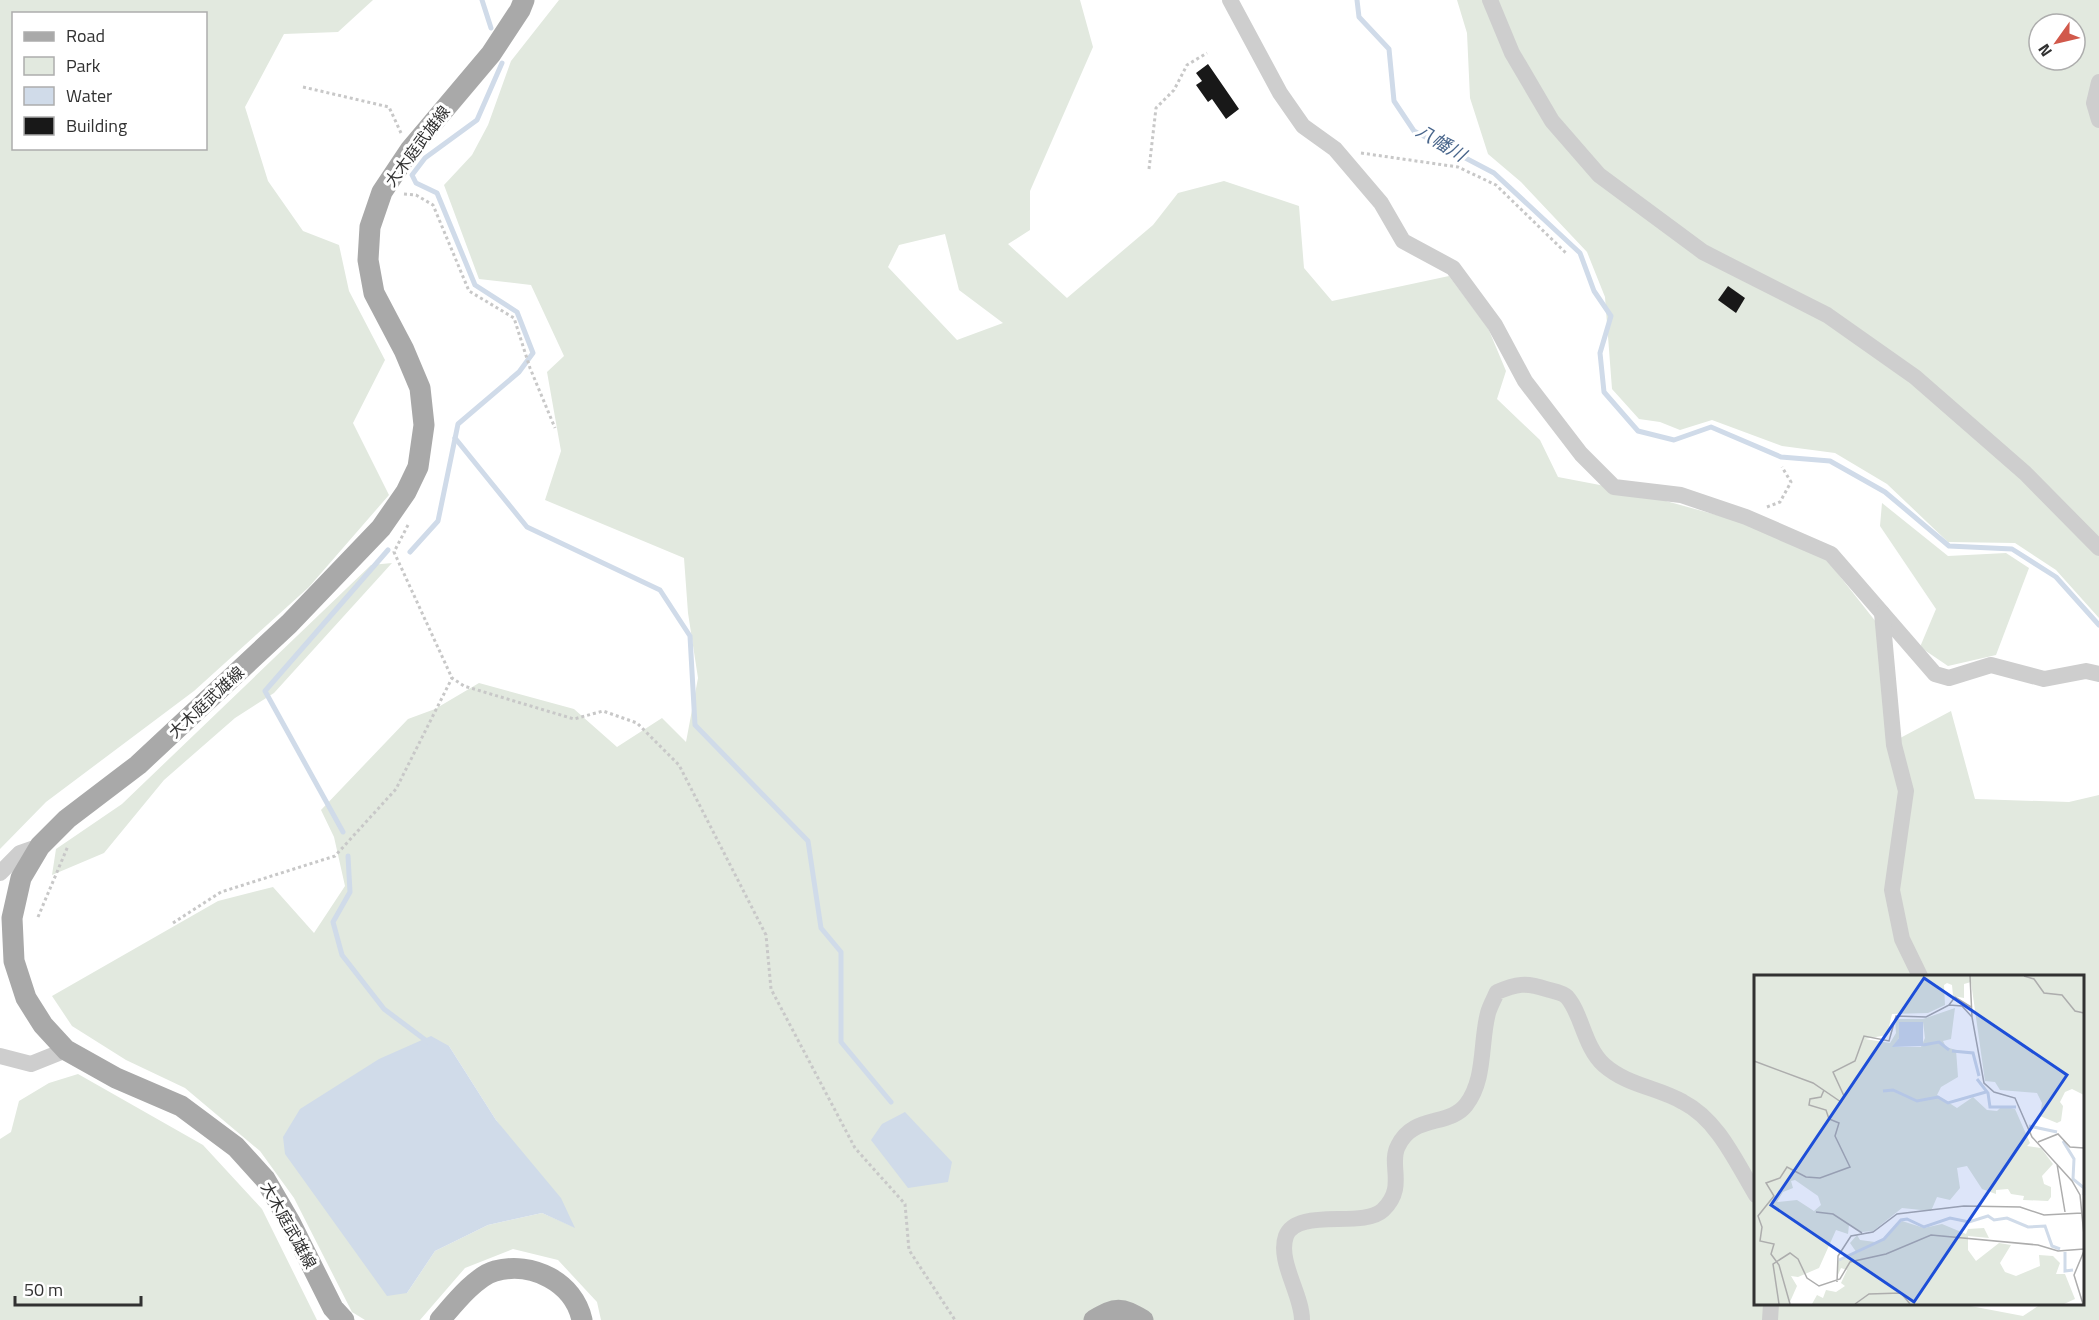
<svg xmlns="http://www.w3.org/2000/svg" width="2099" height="1320" viewBox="0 0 2099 1320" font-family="'Titillium Web','Noto Sans JP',sans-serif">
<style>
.green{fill:#e2e9df;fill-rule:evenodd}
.water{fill:#d0dbe9}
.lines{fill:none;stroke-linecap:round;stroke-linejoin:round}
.stream{stroke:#d0dbe9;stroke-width:5}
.building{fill:#181818}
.path{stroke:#c8c8c8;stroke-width:3;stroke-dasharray:3 3;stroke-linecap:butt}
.minor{stroke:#cecece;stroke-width:16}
.major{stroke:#a9a9a9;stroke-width:21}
.labels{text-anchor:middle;stroke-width:6;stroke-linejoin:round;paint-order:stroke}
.street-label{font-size:16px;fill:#313131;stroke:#fff}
.water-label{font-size:18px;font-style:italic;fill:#48658b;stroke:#fff}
.inset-river{fill:none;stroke:#d0dbe9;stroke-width:3}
.inset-road{fill:none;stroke:#adadad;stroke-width:1.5}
.view{fill:#1d4ed8;fill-opacity:0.15;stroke:#1d4ed8;stroke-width:3}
.inset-edge{fill:none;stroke:#313131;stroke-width:3}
</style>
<rect width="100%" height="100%" fill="#fff"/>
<!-- green -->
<g class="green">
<path d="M 0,0 L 373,0 L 338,32 L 284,34 L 245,107 L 268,181 L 303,231 L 339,245 L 349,291 L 385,360 L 353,423 L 389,495 L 309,587 L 194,691 L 46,802 L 0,849 ZM 14,14 L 206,14 L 206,148 L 14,148 Z"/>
<path d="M 559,0 L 1080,0 L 1093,47 L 1030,191 L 1030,230 L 1008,244 L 1067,298 L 1153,225 L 1178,193 L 1224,181 L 1299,206 L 1304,268 L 1332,301 L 1449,276 L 1488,328 L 1506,371 L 1497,399 L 1540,440 L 1558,477 L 1626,490 L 1753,525 L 1827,560 L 1880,627 L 1887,745 L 1951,711 L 1975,799 L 2069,802 L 2099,795 L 2099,1320 L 601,1320 L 597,1302 L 558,1260 L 513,1249 L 465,1268 L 420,1320 L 365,1320 L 352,1312 L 294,1198 L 260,1151 L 185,1088 L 126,1060 L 72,1026 L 52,996 L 218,901 L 273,887 L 314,933 L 345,886 L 334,837 L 321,810 L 408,719 L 435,709 L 479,683 L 574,709 L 617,747 L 662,718 L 686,742 L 698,678 L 688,613 L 684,558 L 545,500 L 561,451 L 547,372 L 564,356 L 531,285 L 479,279 L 444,185 L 472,155 L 488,125 L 511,61 ZM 945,234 L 959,290 L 1003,323 L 957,340 L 888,267 L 899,245 ZM 1756,976 L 2082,976 L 2082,1304 L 2041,1304 L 2023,1316 L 1960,1304 L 1756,1304 ZM 449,1046 L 496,1120 L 574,1227 L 542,1213 L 488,1225 L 435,1251 L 407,1293 Z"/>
<path d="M 1457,0 L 2099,0 L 2099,618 L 2056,570 L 2015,543 L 1948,542 L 1887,484 L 1835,453 L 1782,446 L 1712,420 L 1680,430 L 1660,422 L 1639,419 L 1612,389 L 1605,297 L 1587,252 L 1521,182 L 1488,154 L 1470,98 L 1467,33 ZM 2039,24 L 2075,24 L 2075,60 L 2039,60 Z"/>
<path d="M 1882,503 L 1948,556 L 2006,553 L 2029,568 L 1996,655 L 1948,666 L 1920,647 L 1936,609 L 1880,526 Z"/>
<path d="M 392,563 L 274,693 L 235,718 L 164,780 L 104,853 L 52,875 L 56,849 L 122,804 L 371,565 Z"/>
<path d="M 78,1074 L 203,1145 L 262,1209 L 317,1320 L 0,1320 L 0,1139 L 11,1132 L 19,1101 L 49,1083 Z"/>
</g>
<!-- water -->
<g class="water">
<path d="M 431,1036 L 449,1046 L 496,1120 L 561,1198 L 575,1228 L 542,1213 L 488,1225 L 435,1251 L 407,1293 L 387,1296 L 285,1154 L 283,1137 L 300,1109 L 379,1059 Z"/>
<path d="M 905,1112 L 952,1162 L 948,1182 L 908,1188 L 871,1140 L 882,1124 Z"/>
</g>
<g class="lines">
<!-- stream -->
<g class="stream">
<path d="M 482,0 L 491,28"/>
<path d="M 1357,0 L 1359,17 L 1389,49 L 1394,101 L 1414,131 L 1494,173 L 1580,253 L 1594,291 L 1611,316 L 1600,353 L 1604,392 L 1638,431 L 1674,440 L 1711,427 L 1781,457 L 1830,461 L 1885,492 L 1949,546 L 2012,549 L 2056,577 L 2099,625"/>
<path d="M 455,438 L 527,527 L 660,590 L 690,636 L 695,725 L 808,841 L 821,928 L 841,952 L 841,1042 L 891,1102"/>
<path d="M 410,552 L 438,521 L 458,424 L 519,372 L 533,353 L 517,312 L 475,285 L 437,193 L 416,183 L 412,175 L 425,158 L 477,120 L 502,63"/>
<path d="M 343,832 L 265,691 L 388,550"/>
<path d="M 348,856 L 350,892 L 333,922 L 342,955 L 384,1009 L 428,1042"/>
</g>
</g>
<!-- building -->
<g class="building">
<path d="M 1208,64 L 1239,109 L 1226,119 L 1212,99 L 1208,102 L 1196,85 L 1202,81 L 1196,73 Z"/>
<path d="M 1728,286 L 1745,298 L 1736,313 L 1718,300 Z"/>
</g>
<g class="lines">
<!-- path -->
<g class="path">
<path d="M 303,87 L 389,107 L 401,133"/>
<path d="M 1361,153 L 1458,167 L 1496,185 L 1566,253"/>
<path d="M 1149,169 L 1156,108 L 1174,90 L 1187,65 L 1207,53"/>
<path d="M 404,194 L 416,195 L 433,205 L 469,291 L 514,318 L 530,368 L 555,428"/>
<path d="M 1767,507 L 1780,502 L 1791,482 L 1782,467"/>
<path d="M 408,525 L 394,552 L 452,678 L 464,686 L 574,719 L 603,711 L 637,723 L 679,765 L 766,935 L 771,989 L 855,1148 L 905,1204 L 909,1250 L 955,1320"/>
<path d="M 38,917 L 68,846"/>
<path d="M 173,923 L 221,892 L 335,856 L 396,789 L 452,678"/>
</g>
<!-- minor -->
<g class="minor">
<path d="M 1230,0 L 1280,93 L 1303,126 L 1335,149 L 1381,203 L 1403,241 L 1453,268 L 1495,325 L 1525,381 L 1581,454 L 1614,487 L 1681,495 L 1746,517 L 1831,554 L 1935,674 L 1949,678 L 1991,665 L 2044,679 L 2086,671 L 2099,674"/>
<path d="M 1490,0 L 1512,53 L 1552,121 L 1599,175 L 1703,252 L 1827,315 L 1915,377 L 2025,473 L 2099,548"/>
<path d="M 2099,82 L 2094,103 L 2099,120"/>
<path d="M 1882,613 L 1894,745 L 1906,791 L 1892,890 L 1902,939 L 1920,976"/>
<path d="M 0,873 L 20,853 L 40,846"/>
<path d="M 0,1056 L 31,1064 L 66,1050"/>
<path d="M 1302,1320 C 1302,1294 1277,1261 1286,1236 C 1297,1207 1363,1229 1383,1210 C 1407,1187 1388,1165 1398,1146 C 1413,1114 1449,1127 1466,1105 C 1486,1079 1480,1043 1488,1013 C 1490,1006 1494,999 1497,992 C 1516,984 1526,982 1546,989 C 1552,991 1562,992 1567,997 C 1582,1014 1584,1047 1604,1065 C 1628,1086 1657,1087 1683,1102 C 1718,1120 1736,1162 1756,1195"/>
<path d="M 1770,1320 L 1771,1304"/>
</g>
<!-- major -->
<g class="major">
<path d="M 344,1320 L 333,1308 L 290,1222 L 265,1179 L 236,1147 L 181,1106 L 116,1078 L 66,1050 L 43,1025 L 26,998 L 14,961 L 12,918 L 21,878 L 40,846 L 67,819 L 138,765 L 289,624 L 381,528 L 406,492 L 418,467 L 424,425 L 420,388 L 404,350 L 374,293 L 368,260 L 370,227 L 382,192 L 410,150 L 491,54 L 520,10 L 524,0"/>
<path d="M 440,1320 C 453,1305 476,1276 495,1271 C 532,1261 574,1282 582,1320"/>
<path d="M 1094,1320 C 1116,1307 1121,1307 1143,1320"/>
</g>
</g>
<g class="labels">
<!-- street labels -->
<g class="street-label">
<text transform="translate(417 146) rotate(-53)" y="6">大木庭武雄線</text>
<text transform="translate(206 702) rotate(-43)" y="6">大木庭武雄線</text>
<text transform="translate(289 1225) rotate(61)" y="6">大木庭武雄線</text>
</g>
<!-- water labels -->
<g class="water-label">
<text transform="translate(1441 143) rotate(31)" y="6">八幡川</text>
</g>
</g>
<!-- overview -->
<g transform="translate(1754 975)">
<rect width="330" height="330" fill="#fff"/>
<path d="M 0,1 L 330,1 L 330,120 L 318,114 L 311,117 L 306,127 L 309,131 L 307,146 L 303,148 L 286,141 L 288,128 L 283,118 L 246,115 L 241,107 L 231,106 L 217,7 L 210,9 L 210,23 L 199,21 L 198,10 L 193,8 L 190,10 L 191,30 L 174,38 L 138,39 L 133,60 L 111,64 L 136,68 L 142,58 L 141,44 L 169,44 L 201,33 L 197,64 L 189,66 L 192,72 L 202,75 L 204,102 L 187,112 L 183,120 L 203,133 L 219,122 L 233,135 L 243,136 L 248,131 L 261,134 L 276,168 L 273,171 L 287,173 L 299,189 L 288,201 L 290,209 L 297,212 L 297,222 L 294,226 L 269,225 L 270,221 L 257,219 L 254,214 L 242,215 L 242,219 L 228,214 L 213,191 L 203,193 L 206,213 L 196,225 L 183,222 L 177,236 L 148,233 L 119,256 L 108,257 L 95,250 L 94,259 L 82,255 L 65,293 L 44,302 L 37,301 L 43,311 L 35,329 L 0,329 ZM 145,47 L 169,47 L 171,63 L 167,72 L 139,72 L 145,63 ZM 41,205 L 64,221 L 67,230 L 60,236 L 43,225 L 23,227 L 29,217 L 39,213 L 37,206 ZM 148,246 L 170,253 L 188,249 L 212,259 L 214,254 L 230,253 L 235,263 L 214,261 L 214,275 L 222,286 L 245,268 L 257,270 L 246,288 L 251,297 L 262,301 L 286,291 L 285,280 L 299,281 L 306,288 L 302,299 L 311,299 L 321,324 L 310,329 L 58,329 L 63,320 L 69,323 L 72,315 L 82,317 L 91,311 L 87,308 L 93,295 L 87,293 L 83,302 L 83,286 L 130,265 ZM 103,260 L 106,265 L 121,267 L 103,278 L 96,268 Z" fill="#e2e9df" fill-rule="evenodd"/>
<path d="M 145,47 L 169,47 L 169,71 L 138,72 L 145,63 Z" fill="#d0dbe9"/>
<path class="inset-river" d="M 169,70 L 185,67 L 195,75M 198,76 L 219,78 L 225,101M 223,104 L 234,118 L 236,132 L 262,132M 129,116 L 139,115 L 163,126 L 184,122 L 194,128 L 232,117M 275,151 L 303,157M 309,166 L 320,184 L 319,204 L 330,213 L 330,220M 311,277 L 311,296 L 319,295M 85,285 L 130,264 L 147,245 L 153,244 L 170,252 L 196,243 L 215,247 L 234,241 L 240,245 L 253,243 L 274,252 L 291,251 L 298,271 L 306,274"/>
<path class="inset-road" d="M 216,1 L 218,42M 270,1 L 280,4 L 290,18 L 308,20 L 321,36 L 330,38M 195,30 L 201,22 L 217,32M 0,86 L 59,108 L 87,127 L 90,121 L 79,97 L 101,86 L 110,61 L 135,66 L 142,41 L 172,42 L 195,30 L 208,31 L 218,42 L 230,108 L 240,117 L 261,123 L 278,162 L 318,206 L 326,220 L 330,260M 284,167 L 304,159 L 316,172 L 330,173M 303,189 L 311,237M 62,237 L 79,239 L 108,258M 83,307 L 84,281 L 97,261 L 119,257 L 143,239 L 210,231 L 266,232 L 290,240 L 328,238M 25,329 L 19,289 L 36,278 L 44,284 L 53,303 L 65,311 L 86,304 L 96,287 L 132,279 L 177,260 L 284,270 L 304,276 L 330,274M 36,329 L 25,290 L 17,279 L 20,269 L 6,266 L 8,252 L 4,241 L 20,221 L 12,208 L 26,203 L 33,192 L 52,202 L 66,203 L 96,192 L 81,161 L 85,148 L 75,144 L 72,135 L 55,130 L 56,124 L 67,122 L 70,115M 101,329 L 115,319 L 147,318 L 156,329M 329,329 L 320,300 L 330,276"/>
<path class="view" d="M 170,3 L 313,100 L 160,327 L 17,230 Z"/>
<rect width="330" height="330" class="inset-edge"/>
</g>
<!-- legend -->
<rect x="12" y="12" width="195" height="138" fill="#ffffff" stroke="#adadad" stroke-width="1.5"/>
<rect x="24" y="32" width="30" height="9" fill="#a9a9a9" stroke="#adadad" stroke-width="1.5"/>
<text x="66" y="42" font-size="18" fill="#313131">Road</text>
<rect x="24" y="57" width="30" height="18" fill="#e2e9df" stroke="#adadad" stroke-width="1.5"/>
<text x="66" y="72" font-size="18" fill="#313131">Park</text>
<rect x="24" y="87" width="30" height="18" fill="#d0dbe9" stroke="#adadad" stroke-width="1.5"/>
<text x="66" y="102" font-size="18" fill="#313131">Water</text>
<rect x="24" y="117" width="30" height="18" fill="#181818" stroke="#adadad" stroke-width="1.5"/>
<text x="66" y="132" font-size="18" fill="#313131">Building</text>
<!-- north arrow -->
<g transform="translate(2057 42) rotate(236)"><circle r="28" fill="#ffffff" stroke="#adadad" stroke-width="1.5"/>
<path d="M0-4.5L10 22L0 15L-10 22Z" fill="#d1594b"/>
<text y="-9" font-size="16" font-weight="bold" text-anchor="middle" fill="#313131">N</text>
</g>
<!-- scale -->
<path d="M15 1296v9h126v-9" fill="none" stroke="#313131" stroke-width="3"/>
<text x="24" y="1296" font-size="18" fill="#313131" stroke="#ffffff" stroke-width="4.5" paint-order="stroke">50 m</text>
</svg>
